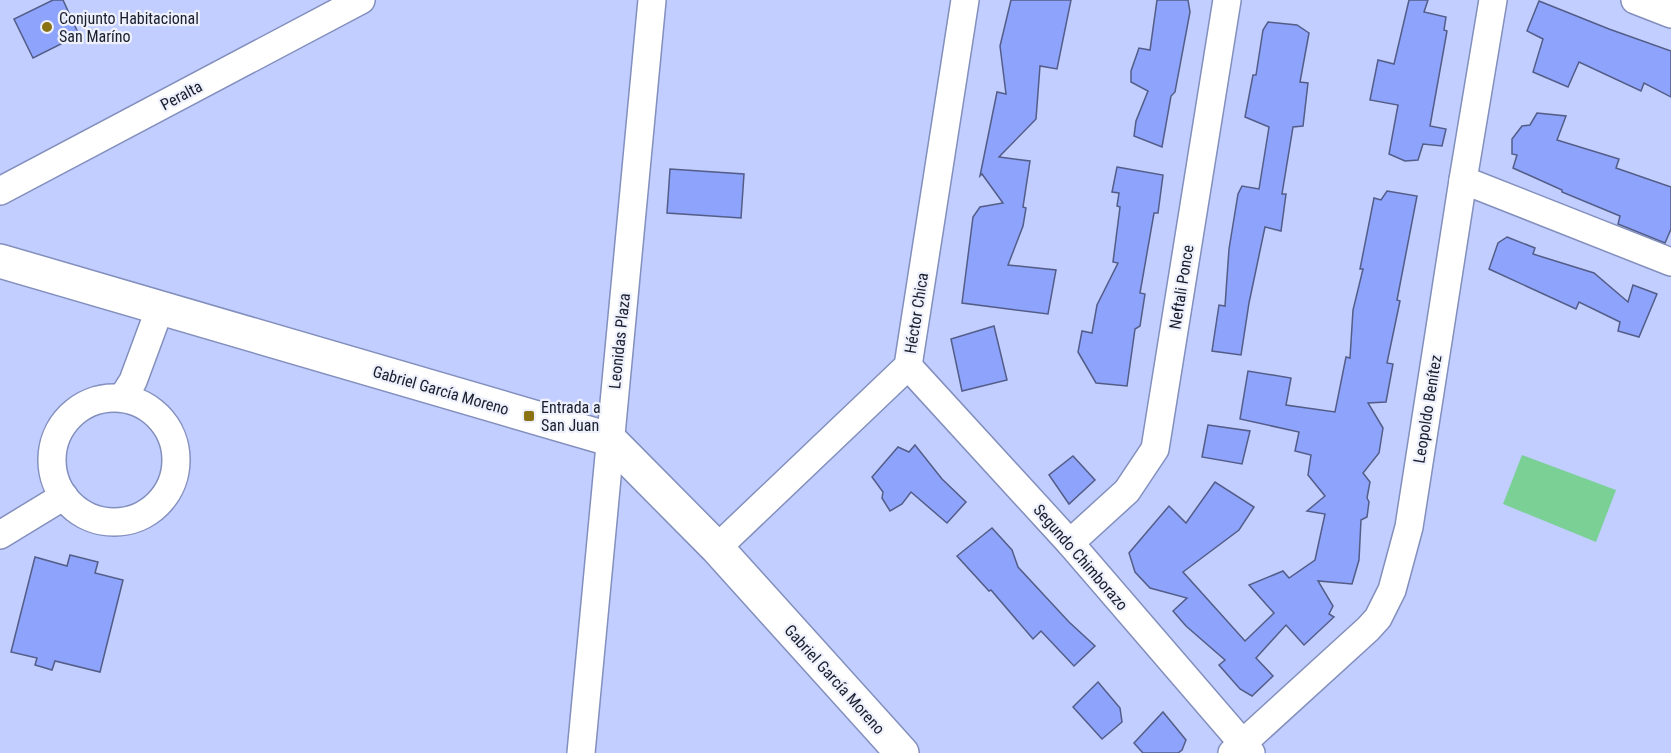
<svg xmlns="http://www.w3.org/2000/svg" width="1671" height="753" viewBox="0 0 1671 753" font-family="'Roboto Condensed',sans-serif">
<style>
.green{fill:#7bd095}
.building{fill:#8ea3fc;stroke:#535d87;stroke-width:1.5}
.lines{fill:none;stroke-linecap:round;stroke-linejoin:round}
.minor-casing{stroke:#838fbc;stroke-width:30}
.tertiary-casing{stroke:#838fbc;stroke-width:36}
.minor{stroke:#fff;stroke-width:27}
.tertiary{stroke:#fff;stroke-width:33}
.poi-dot{fill:#8a7215;stroke:#eef1fb;stroke-width:2}
.labels{text-anchor:middle;stroke-width:4.5;stroke-linejoin:round;paint-order:stroke}
.poi-label{font-size:16px;fill:#191e2f;stroke:#eef1fb;text-anchor:start}
.street-label{font-size:16px;fill:#191e2f;stroke:#eef1fb}
</style>
<rect width="100%" height="100%" fill="#c1ceff"/>
<!-- green -->
<path class="green" d="M 1522,455 L 1616,490 L 1596,542 L 1503,504 Z"/>
<!-- building -->
<g class="building">
<path d="M 53,0 L 63,0 L 79,35 L 33,58 L 14,19 Z"/>
<path d="M 1011,0 L 1071,0 L 1057,69 L 1040,66 L 1036,119 L 999,157 L 1030,161 L 1023,207 L 1026,208 L 1023,226 L 1008,265 L 1056,270 L 1048,314 L 962,303 L 973,217 L 980,207 L 1003,203 L 982,174 L 980,176 L 997,92 L 1006,94 L 1000,46 Z"/>
<path d="M 1157,0 L 1188,0 L 1190,12 L 1175,92 L 1171,96 L 1162,147 L 1134,136 L 1136,121 L 1148,91 L 1131,82 L 1131,71 L 1139,48 L 1150,50 Z"/>
<path d="M 1409,0 L 1428,0 L 1424,12 L 1446,17 L 1444,30 L 1447,31 L 1430,126 L 1446,129 L 1442,146 L 1423,144 L 1418,160 L 1405,161 L 1389,154 L 1398,105 L 1370,100 L 1378,60 L 1394,64 Z"/>
<path d="M 1539,1 L 1609,29 L 1671,51 L 1671,97 L 1644,83 L 1641,91 L 1579,62 L 1568,87 L 1533,72 L 1543,39 L 1527,31 Z"/>
<path d="M 1268,22 L 1297,25 L 1309,33 L 1300,82 L 1308,83 L 1303,126 L 1293,127 L 1282,194 L 1286,194 L 1281,231 L 1265,227 L 1249,303 L 1241,355 L 1212,351 L 1219,305 L 1225,306 L 1229,249 L 1238,194 L 1242,186 L 1259,189 L 1269,127 L 1245,117 L 1253,75 L 1256,75 L 1263,30 Z"/>
<path d="M 1537,113 L 1566,116 L 1557,140 L 1619,159 L 1616,168 L 1671,187 L 1671,229 L 1665,243 L 1618,224 L 1620,216 L 1562,192 L 1562,190 L 1513,168 L 1517,155 L 1512,154 L 1512,139 L 1522,126 L 1530,125 Z"/>
<path d="M 1117,167 L 1163,175 L 1158,213 L 1154,213 L 1140,293 L 1145,294 L 1140,326 L 1135,329 L 1127,386 L 1096,383 L 1078,352 L 1082,331 L 1092,333 L 1097,305 L 1118,263 L 1113,262 L 1120,207 L 1117,206 L 1119,193 L 1112,192 Z"/>
<path d="M 670,169 L 744,174 L 741,218 L 667,213 Z"/>
<path d="M 1387,191 L 1417,196 L 1397,300 L 1400,301 L 1387,363 L 1393,364 L 1386,402 L 1368,403 L 1383,428 L 1379,453 L 1363,473 L 1370,482 L 1367,498 L 1369,502 L 1367,517 L 1361,520 L 1359,560 L 1352,584 L 1318,581 L 1333,606 L 1329,614 L 1334,617 L 1304,645 L 1286,625 L 1256,658 L 1273,676 L 1252,696 L 1240,689 L 1219,665 L 1225,660 L 1186,626 L 1173,611 L 1187,598 L 1150,588 L 1135,572 L 1129,553 L 1169,506 L 1186,523 L 1215,482 L 1254,507 L 1239,530 L 1183,572 L 1245,641 L 1274,613 L 1249,585 L 1283,571 L 1289,578 L 1315,560 L 1325,514 L 1307,511 L 1325,496 L 1308,475 L 1311,455 L 1295,451 L 1299,432 L 1240,419 L 1248,371 L 1291,378 L 1286,405 L 1335,412 L 1346,357 L 1350,358 L 1353,310 L 1363,269 L 1360,269 L 1374,198 L 1381,200 Z"/>
<path d="M 1507,237 L 1535,248 L 1533,254 L 1594,273 L 1628,302 L 1633,285 L 1657,294 L 1639,337 L 1618,331 L 1620,322 L 1579,302 L 1576,309 L 1489,269 L 1498,243 Z"/>
<path d="M 994,326 L 1007,380 L 962,391 L 951,339 Z"/>
<path d="M 1208,425 L 1250,431 L 1242,464 L 1202,457 Z"/>
<path d="M 915,445 L 942,479 L 966,502 L 947,523 L 911,492 L 902,504 L 890,511 L 882,498 L 883,492 L 872,477 L 898,447 L 909,452 Z"/>
<path d="M 1073,456 L 1095,480 L 1069,504 L 1049,475 Z"/>
<path d="M 992,528 L 1012,550 L 1018,567 L 1069,622 L 1095,646 L 1074,666 L 1041,631 L 1033,639 L 991,590 L 989,591 L 957,556 Z"/>
<path d="M 70,555 L 98,562 L 95,573 L 123,580 L 100,672 L 55,661 L 52,670 L 35,665 L 37,658 L 11,652 L 35,557 L 67,566 Z"/>
<path d="M 1098,682 L 1120,708 L 1122,722 L 1102,739 L 1073,707 Z"/>
<path d="M 1163,712 L 1186,740 L 1182,750 L 1178,753 L 1143,753 L 1134,743 Z"/>
</g>
<g class="lines">
<!-- minor casing -->
<g class="minor-casing">
<g id="minor">
<path d="M 1635,0 L 1671,14"/>
<path d="M 1463,180 L 1671,262"/>
<path d="M 0,191 L 361,0"/>
<path d="M 908,366 L 1070,543 L 1251,753"/>
<path d="M 123,397 L 133,381 L 160,308"/>
<circle cx="114" cy="460" r="62"/>
<path d="M 0,535 L 64,496"/>
<path d="M 1070,543 L 1127,491 L 1155,449 L 1227,0"/>
<path d="M 717,548 L 908,366 L 965,0"/>
<path d="M 581,753 L 652,0"/>
<path d="M 1232,753 L 1368,629 L 1378,618 L 1392,590 L 1409,527 L 1463,180 L 1493,0"/>
</g>
</g>
<!-- tertiary casing -->
<g class="tertiary-casing">
<path id="tertiary" d="M 0,261 L 609,439 L 717,548 L 902,753"/>
</g>
<!-- minor -->
<use href="#minor" class="minor"/>
<!-- tertiary -->
<use href="#tertiary" class="tertiary"/>
</g>
<!-- markers -->
<g class="poi-dot">
<circle cx="47" cy="27" r="6"/>
<rect x="523" y="410" width="12" height="12" rx="3"/>
</g>
<g class="labels">
<!-- poi labels -->
<g class="poi-label">
<text x="59" y="24">Conjunto Habitacional<tspan x="59" dy="18">San Maríno</tspan></text>
<text x="541" y="413">Entrada a<tspan x="541" dy="18">San Juan</tspan></text>
</g>
<!-- street labels -->
<g class="street-label">
<text transform="translate(181 95) rotate(-28)" y="6">Peralta</text>
<text transform="translate(1181 287) rotate(-81)" y="6">Neftali Ponce</text>
<text transform="translate(916 313) rotate(-81)" y="6">Héctor Chica</text>
<text transform="translate(619 341) rotate(-84)" y="6">Leonidas Plaza</text>
<text transform="translate(441 390) rotate(16)" y="6">Gabriel García Moreno</text>
<text transform="translate(1427 409) rotate(-81)" y="6">Leopoldo Benítez</text>
<text transform="translate(1081 557) rotate(49)" y="6">Segundo Chimborazo</text>
<text transform="translate(835 679) rotate(48)" y="6">Gabriel García Moreno</text>
</g>
</g>
</svg>
